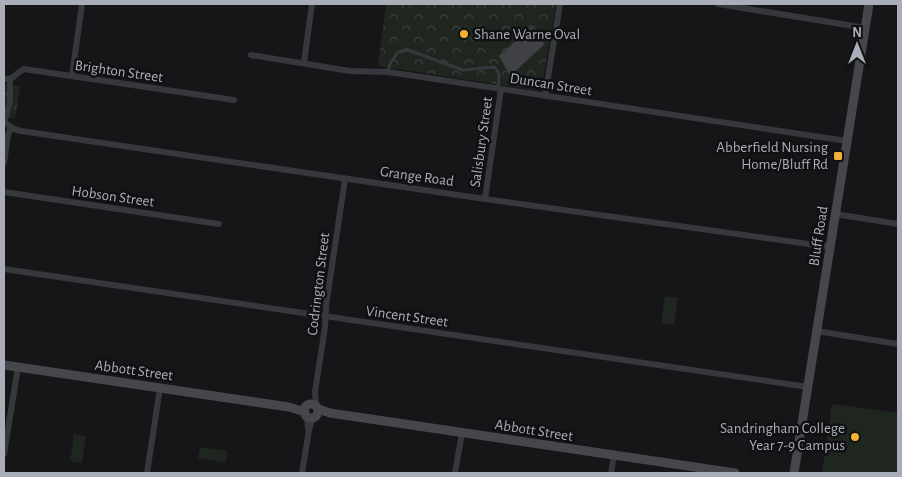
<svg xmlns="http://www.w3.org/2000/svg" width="902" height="477" viewBox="0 0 902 477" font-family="'Alegreya Sans',sans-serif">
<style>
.green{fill:#1e261f}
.park{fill:url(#park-crowns)}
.building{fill:#404145;stroke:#303034}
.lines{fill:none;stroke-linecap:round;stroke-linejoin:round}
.lane{stroke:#37383d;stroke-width:3}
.street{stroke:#37383d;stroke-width:6}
.secondary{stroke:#45474d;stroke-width:9}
.poi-dot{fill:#f2b134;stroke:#111113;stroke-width:2}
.labels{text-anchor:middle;stroke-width:5;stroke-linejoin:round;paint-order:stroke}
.poi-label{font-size:15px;fill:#a8adb8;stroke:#111113;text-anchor:end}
.street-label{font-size:15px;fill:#a8adb8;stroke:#111113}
</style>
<defs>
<pattern id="park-crowns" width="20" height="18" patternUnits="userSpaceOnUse" patternTransform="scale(1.25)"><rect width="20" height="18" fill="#1e261f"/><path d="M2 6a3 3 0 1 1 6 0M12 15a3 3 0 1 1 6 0" fill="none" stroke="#3c433d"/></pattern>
</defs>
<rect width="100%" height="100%" fill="#161618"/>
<!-- green -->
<g class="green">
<path d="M 665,296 L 678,298 L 674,325 L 661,323 Z"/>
<path d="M 832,404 L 898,413 L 898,473 L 822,473 Z"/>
<path d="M 74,434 L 86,436 L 82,463 L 70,461 Z"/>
<path d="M 200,447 L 227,451 L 226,463 L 198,458 Z"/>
</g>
<!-- park -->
<g class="park">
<path d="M 386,4 L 556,4 L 542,86 L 539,89 L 534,90 L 378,66 Z"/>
<path d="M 4,84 L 20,86 L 15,119 L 4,117 Z"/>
</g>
<!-- building -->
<path class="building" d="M 531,27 L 545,44 L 510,76 L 499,56 Z"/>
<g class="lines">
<!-- lane -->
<path class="lane" d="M 388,71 L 390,64 L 398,52 L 408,50 L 463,70 L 494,67 C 501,72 499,81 498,88"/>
<!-- street -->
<g class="street">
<path d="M 718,4 L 866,28"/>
<path d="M 251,55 L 350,71 L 388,72 L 847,141"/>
<path d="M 304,63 L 312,4"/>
<path d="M 72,76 L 82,4"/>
<path d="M 4,79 C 15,80 15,73 24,69 L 234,100"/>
<path d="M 545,96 L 560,4"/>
<path d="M 4,122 L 14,129 L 21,131 L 485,199 L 830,247"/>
<path d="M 4,122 L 10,102 L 10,79"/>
<path d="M 4,163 L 8,135 L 11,127"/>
<path d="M 4,192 L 219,224"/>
<path d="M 485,199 L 501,89"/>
<path d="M 835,214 L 898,224"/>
<path d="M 4,269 L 808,387"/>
<path d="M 816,331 L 898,344"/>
<path d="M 316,405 L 315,392 L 325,327 L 326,306 L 345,179"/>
<path d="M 307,416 L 308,429"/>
<path d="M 4,454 L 18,367"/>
<path d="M 147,473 L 160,388"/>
<path d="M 302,473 L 309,430 L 313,417"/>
<path d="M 455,473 L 462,433"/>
<path d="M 611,473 L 614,455"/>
</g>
<!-- secondary -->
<g class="secondary">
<path d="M 4,365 L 289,407 L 305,412"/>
<circle cx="311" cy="411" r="7"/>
<path d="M 318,409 L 330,413 L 735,473"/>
<path d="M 794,473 L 869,4"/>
</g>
</g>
<!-- markers -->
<g class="poi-dot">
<circle cx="464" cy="34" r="5"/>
<rect x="833" y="151" width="10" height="10" rx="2.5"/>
<circle cx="855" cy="437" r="5"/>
</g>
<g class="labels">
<!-- poi labels -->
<g class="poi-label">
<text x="474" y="39" text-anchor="start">Shane Warne Oval</text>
<text x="828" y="152">Abberfield Nursing<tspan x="828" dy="17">Home/Bluff Rd</tspan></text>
<text x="845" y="433">Sandringham College<tspan x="845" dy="17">Year 7-9 Campus</tspan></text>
</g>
<!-- street labels -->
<g class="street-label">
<text transform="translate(119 71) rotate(8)" y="5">Brighton Street</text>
<text transform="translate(551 84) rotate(9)" y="5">Duncan Street</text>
<text transform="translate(481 142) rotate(-82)" y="5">Salisbury Street</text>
<text transform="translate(417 176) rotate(8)" y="5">Grange Road</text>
<text transform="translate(113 196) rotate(8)" y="5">Hobson Street</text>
<text transform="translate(818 236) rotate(-81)" y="5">Bluff Road</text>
<text transform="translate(318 284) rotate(-83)" y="5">Codrington Street</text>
<text transform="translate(407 316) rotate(8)" y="5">Vincent Street</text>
<text transform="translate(134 370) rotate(8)" y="5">Abbott Street</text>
<text transform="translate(534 430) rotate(9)" y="5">Abbott Street</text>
</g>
</g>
<!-- border -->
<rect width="902" height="477" fill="none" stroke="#a8adb8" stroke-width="10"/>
<!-- north arrow -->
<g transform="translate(857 45)" stroke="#111113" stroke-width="4" paint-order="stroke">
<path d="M0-4L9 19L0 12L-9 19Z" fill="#a8adb8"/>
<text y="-8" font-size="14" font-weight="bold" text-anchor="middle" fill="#a8adb8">N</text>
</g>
</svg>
